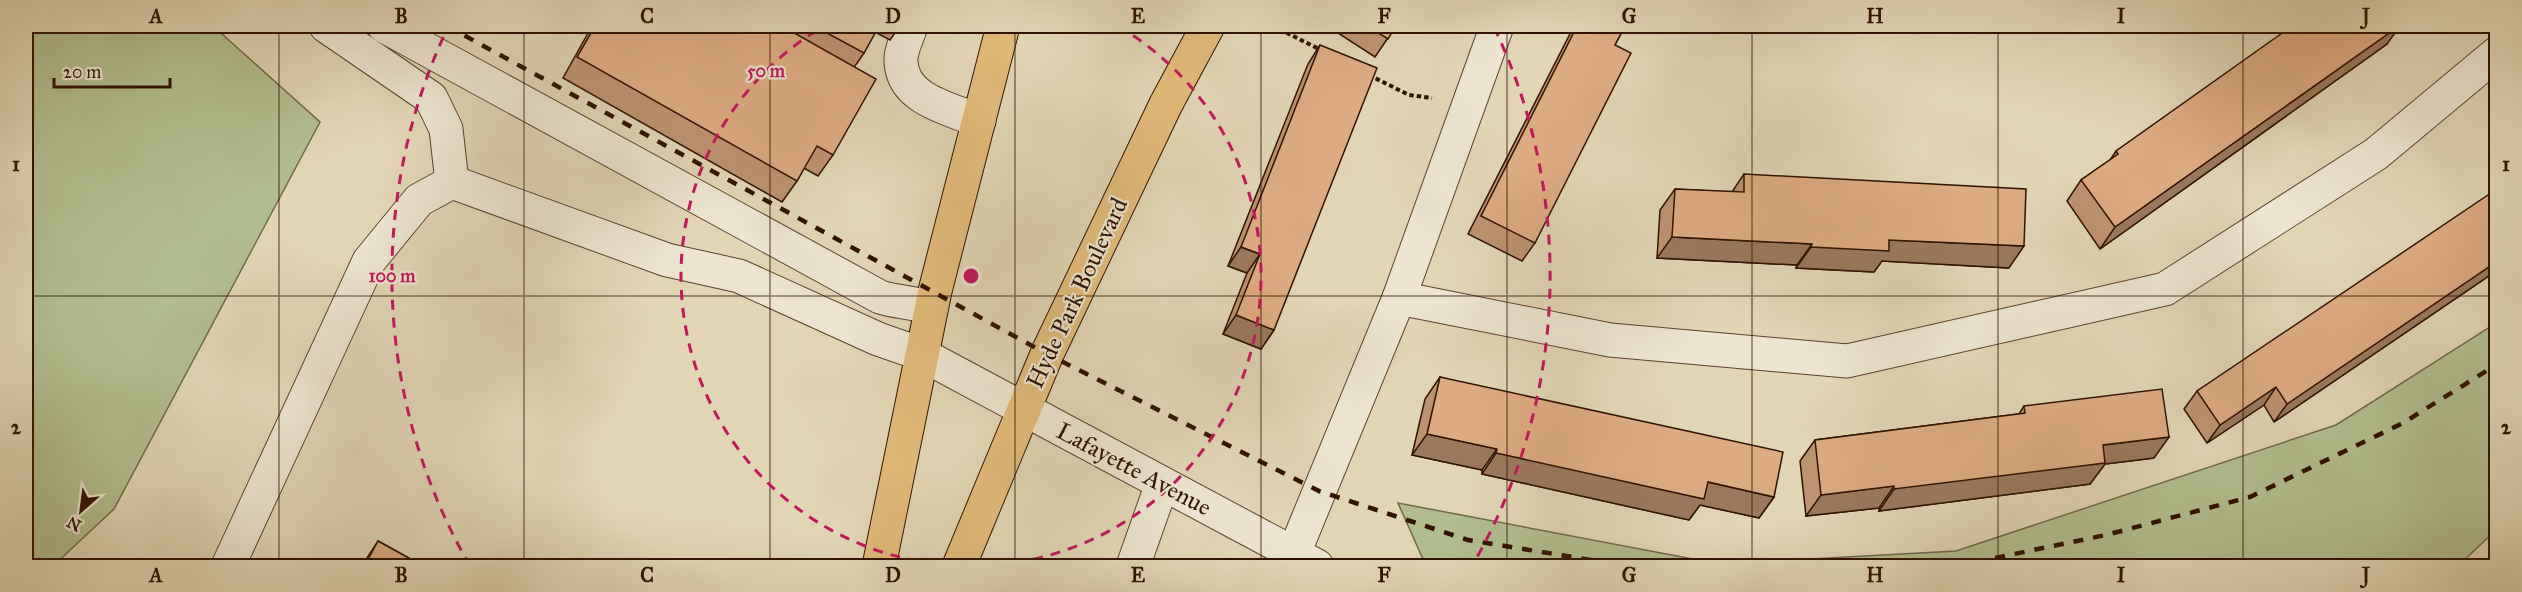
<svg xmlns="http://www.w3.org/2000/svg" width="2522" height="592" viewBox="0 0 2522 592" font-family="'IM FELL Great Primer',serif">
<style>
.green{fill:#b2bd8e;stroke:#716848;stroke-width:1.5}
.lines{fill:none;stroke-linecap:round;stroke-linejoin:round}
.minor-casing{stroke:#5c432e;stroke-width:35}
.major-casing{stroke:#301201;stroke-width:35}
.path{stroke:#301201;stroke-width:4;stroke-dasharray:4.5 3;stroke-linecap:butt}
.minor{stroke:#ece4ce;stroke-width:33}
.major{stroke:#e1ba7a;stroke-width:33}
.rail{stroke:#301201;stroke-width:4.5;stroke-dasharray:10 10;stroke-linecap:butt}
.wall{fill:#be9370;stroke:#301201;stroke-width:1.5}
.shaded-wall{fill:#9b785b;stroke:#301201;stroke-width:1.5}
.building{fill:#ddab82;stroke:#301201;stroke-width:1.5}
.grid{fill:none;stroke:#301201;stroke-width:1.5;stroke-opacity:0.55}
.ring{fill:none;stroke:#c2185b;stroke-width:3;stroke-dasharray:10 8}
.labels{text-anchor:middle;stroke-width:4.5;stroke-linejoin:round;paint-order:stroke}
.street-label{font-size:24px;fill:#301201;stroke:#ece4ce}
.centre{fill:#c2185b;stroke:#ece4ce;stroke-width:3}
.ring-label{font-size:18px;text-anchor:middle;font-weight:bold;fill:#c2185b;stroke:#ece4ce;stroke-width:4.5;stroke-linejoin:round;paint-order:stroke}
.neatline{fill:none;stroke:#301201;stroke-width:2}
.grid-label{font-size:20px;text-anchor:middle;font-weight:bold;fill:#301201}
</style>
<rect width="100%" height="100%" fill="#e2d5b4"/>
<filter id="stains"><feTurbulence type="fractalNoise" baseFrequency=".00333" numOctaves="4"/><feColorMatrix values="0 0 0 0 .2 0 0 0 0 .09 0 0 0 0 .02 0 0 0 .5 -.17"/></filter>
<radialGradient id="worn" r=".72"><stop offset=".6" stop-color="#630" stop-opacity="0"/><stop offset="1" stop-color="#630" stop-opacity=".3"/></radialGradient>
<!-- green -->
<g class="green">
<path d="M 26,26 L 213,26 L 320,122 L 114,509 L 53,566 L 26,566 Z"/>
<path d="M 2496,323 L 2496,530 L 2458,566 L 1426,566 L 1398,503 L 1719,564 L 1956,551 L 2336,425 Z"/>
</g>
<g class="lines">
<!-- minor casing -->
<g class="minor-casing">
<g id="minor">
<path d="M 326,26 L 431,98 L 446,129 L 452,182"/>
<path d="M 384,26 L 880,297 C 897,303 914,301 931,309"/>
<path d="M 911,26 C 908,36 900,51 901,62 C 903,100 949,108 979,121"/>
<path d="M 1399,298 L 1497,26"/>
<path d="M 1294,553 L 1399,298 L 1610,340 L 1847,361 L 2165,289 L 2376,154 L 2496,54"/>
<path d="M 228,566 L 369,261 L 419,200 L 452,182 L 667,260 L 739,276 L 878,339 L 921,354 L 1317,566"/>
<path d="M 1133,566 L 1162,484"/>
</g>
</g>
<!-- major casing -->
<g class="major-casing">
<g id="major">
<path d="M 879,566 L 935,291 L 1003,26"/>
<path d="M 959,566 L 1047,354 L 1166,104 L 1208,26"/>
</g>
</g>
<!-- path -->
<g class="path">
<path d="M 1273,26 L 1323,51"/>
<path d="M 1369,75 L 1409,95 L 1432,98"/>
</g>
<!-- minor -->
<use href="#minor" class="minor"/>
<!-- major -->
<use href="#major" class="major"/>
<!-- rail -->
<g class="rail">
<path d="M 447,26 L 1047,354 L 1319,491 L 1468,540 L 1628,566"/>
<path d="M 1956,566 L 2106,535 L 2250,497 L 2403,423 L 2496,365"/>
</g>
</g>
<!-- wall -->
<g class="wall">
<path d="M 592,26 L 782,26 L 788,29 L 790,26 L 900,26 L 890,40 L 875,32 L 864,53 L 855,66 L 833,155 L 818,176 L 804,168 L 797,181 L 782,202 L 563,78 Z"/>
<path d="M 1342,26 L 1396,26 L 1375,57 L 1338,33 Z"/>
<path d="M 1574,26 L 1625,26 L 1615,45 L 1535,243 L 1522,261 L 1468,234 Z"/>
<path d="M 2320,27 L 2387,44 L 2100,249 L 2067,201 L 2081,180 L 2110,160 L 2116,151 Z"/>
<path d="M 1320,45 L 1274,330 L 1261,349 L 1223,334 L 1247,273 L 1228,266 L 1308,64 Z"/>
<path d="M 1744,174 L 2009,268 L 1882,261 L 1874,272 L 1796,268 L 1797,265 L 1657,258 L 1660,210 L 1675,189 L 1732,192 Z"/>
<path d="M 2496,207 L 2496,271 L 2274,422 L 2264,405 L 2207,443 L 2184,409 L 2197,391 Z"/>
<path d="M 1440,377 L 1774,497 L 1759,518 L 1700,505 L 1689,520 L 1482,474 L 1482,470 L 1412,455 L 1425,399 Z"/>
<path d="M 2024,406 L 2154,458 L 2105,464 L 2090,484 L 1879,511 L 1879,508 L 1806,516 L 1800,461 L 1815,440 L 2019,414 Z"/>
<path d="M 378,541 L 425,567 L 361,567 Z"/>
</g>
<!-- shaded-wall -->
<g class="shaded-wall">
<path d="M 2399,26 L 2400,26 L 2387,44 L 2100,249 L 2115,227 Z"/>
<path d="M 1672,237 L 1812,244 L 1797,265 L 1657,258 Z"/>
<path d="M 1889,240 L 2024,246 L 2009,268 L 1882,261 L 1874,272 L 1796,268 L 1811,247 Z"/>
<path d="M 1241,247 L 1260,254 L 1247,273 L 1228,266 Z"/>
<path d="M 2496,262 L 2496,271 L 2274,422 L 2287,404 Z"/>
<path d="M 1236,315 L 1274,330 L 1261,349 L 1223,334 Z"/>
<path d="M 2276,387 L 2264,405 L 2207,443 L 2220,425 Z"/>
<path d="M 1427,434 L 1497,449 L 1482,470 L 1412,455 Z"/>
<path d="M 2169,437 L 2154,458 L 2105,464 L 2090,484 L 1879,511 L 1894,489 L 2103,445 Z"/>
<path d="M 1496,453 L 1708,482 L 1774,497 L 1759,518 L 1700,505 L 1689,520 L 1482,474 Z"/>
<path d="M 1894,486 L 1879,508 L 1806,516 L 1821,495 Z"/>
</g>
<!-- building -->
<g class="building">
<path d="M 595,26 L 782,26 L 876,79 L 833,155 L 817,146 L 797,181 L 577,57 Z"/>
<path d="M 814,26 L 879,26 L 864,53 Z"/>
<path d="M 1367,26 L 1396,26 L 1388,39 Z"/>
<path d="M 1577,26 L 1625,26 L 1615,45 L 1631,53 L 1535,243 L 1481,216 Z"/>
<path d="M 2292,26 L 2319,26 L 2320,27 L 2321,26 L 2399,26 L 2115,227 L 2081,180 L 2118,154 L 2116,151 Z"/>
<path d="M 1320,45 L 1377,68 L 1274,330 L 1236,315 L 1260,254 L 1241,247 Z"/>
<path d="M 1744,174 L 2026,189 L 2024,246 L 1889,240 L 1889,251 L 1811,247 L 1812,244 L 1672,237 L 1675,189 L 1744,192 Z"/>
<path d="M 2488,195 L 2496,207 L 2496,262 L 2287,404 L 2276,387 L 2220,425 L 2197,391 Z"/>
<path d="M 1440,377 L 1783,452 L 1774,497 L 1708,482 L 1704,499 L 1496,453 L 1497,449 L 1427,434 Z"/>
<path d="M 2162,389 L 2169,437 L 2103,445 L 2105,463 L 1894,489 L 1894,486 L 1821,495 L 1815,440 L 2025,413 L 2024,406 Z"/>
<path d="M 378,541 L 425,567 L 364,567 Z"/>
</g>
<!-- grid -->
<path class="grid" d="M 279,26 L 279,566M 524,26 L 524,566M 770,26 L 770,566M 1015,26 L 1015,566M 1261,26 L 1261,566M 1507,26 L 1507,566M 1752,26 L 1752,566M 1998,26 L 1998,566M 2243,26 L 2243,566M 26,296 L 2496,296"/>
<!-- distance rings -->
<g class="ring">
<path d="M1118 26A290 290 0 1 1 824 26"/>
<path d="M470 566A579 579 0 0 1 448 27M1494 27A579 579 0 0 1 1472 566"/>
</g>
<g class="labels">
<!-- street labels -->
<g class="street-label">
<text transform="translate(1077 293) rotate(-65)" y="8">Hyde Park Boulevard</text>
<text transform="translate(1134 469) rotate(28)" y="8">Lafayette Avenue</text>
</g>
</g>
<circle cx="971" cy="276" r="9" class="centre"/>
<g class="ring-label">
<text x="766" y="77">50 m</text>
<text x="392" y="282">100 m</text>
</g>
<!-- margin -->
<rect width="2522" height="592" fill="none" stroke="#e2d5b4" stroke-width="66"/>
<!-- north arrow -->
<g transform="translate(81 511) rotate(208)" stroke="#ece4ce" stroke-width="4.5" paint-order="stroke">
<path d="M0-4.5L10 22L0 15L-10 22Z" fill="#301201"/>
<text y="-9" font-size="16" font-weight="bold" text-anchor="middle" fill="#301201">N</text>
</g>
<!-- scale -->
<path d="M54 78v9h116v-9" fill="none" stroke="#301201" stroke-width="3"/>
<text x="63" y="78" font-size="18" fill="#301201" stroke="#ece4ce" stroke-width="4.5" paint-order="stroke">20 m</text>
<rect x="33" y="33" width="2456" height="526" class="neatline"/>
<g class="grid-label">
<text x="156" y="23">A</text>
<text x="401" y="23">B</text>
<text x="647" y="23">C</text>
<text x="893" y="23">D</text>
<text x="1138" y="23">E</text>
<text x="1384" y="23">F</text>
<text x="1629" y="23">G</text>
<text x="1875" y="23">H</text>
<text x="2121" y="23">I</text>
<text x="2366" y="23">J</text>
<text x="16" y="171">1</text>
<text x="2506" y="171">1</text>
<text x="16" y="434">2</text>
<text x="2506" y="434">2</text>
<text x="156" y="582">A</text>
<text x="401" y="582">B</text>
<text x="647" y="582">C</text>
<text x="893" y="582">D</text>
<text x="1138" y="582">E</text>
<text x="1384" y="582">F</text>
<text x="1629" y="582">G</text>
<text x="1875" y="582">H</text>
<text x="2121" y="582">I</text>
<text x="2366" y="582">J</text>
</g>
<rect width="100%" height="100%" filter="url(#stains)"/>
<rect width="100%" height="100%" fill="url(#worn)"/>
</svg>
